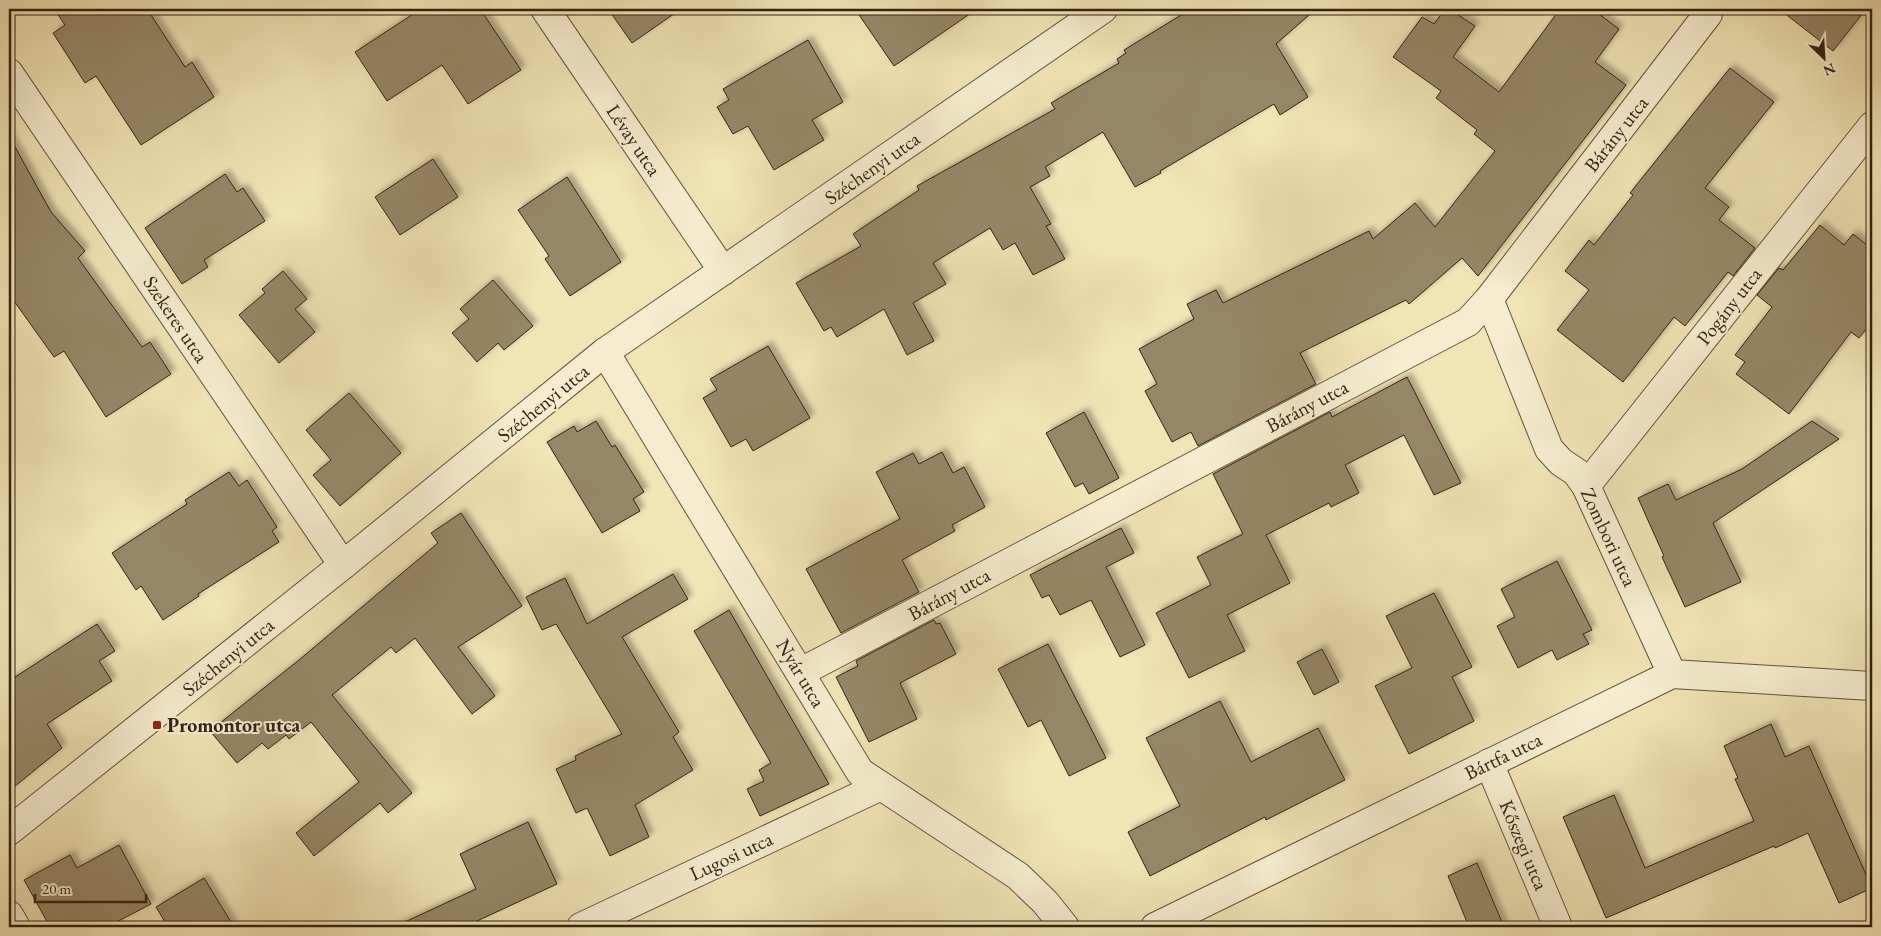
<svg xmlns="http://www.w3.org/2000/svg" width="1881" height="936" viewBox="0 0 1881 936" font-family="'EB Garamond',serif">
<style>
.building{fill:#968767;stroke:#332212;filter:url(#shadow)}
.lines{fill:none;stroke-linecap:round;stroke-linejoin:round}
.minor-casing{stroke:#62523b;stroke-width:30}
.minor{stroke:#f6edd0;stroke-width:28}
.poi-dot{fill:#8f2418;stroke:#f6edd0;stroke-width:2}
.labels{text-anchor:middle;stroke-width:4;stroke-linejoin:round;paint-order:stroke}
.street-label{font-size:20px;fill:#332212;stroke:#f6edd0}
.poi-label{font-size:20px;font-weight:bold;fill:#332212;stroke:#f6edd0;text-anchor:start}
</style>
<defs>
<filter id="shadow"><feDropShadow dx="4.5" dy="-4.5" stdDeviation="2.5" flood-color="#0004"/></filter>
</defs>
<rect width="100%" height="100%" fill="#f1e4b6"/>
<filter id="stains"><feTurbulence type="fractalNoise" baseFrequency=".004" numOctaves="4"/><feColorMatrix values="0 0 0 0 .2 0 0 0 0 .09 0 0 0 0 .02 0 0 0 .5 -.17"/></filter>
<radialGradient id="worn" r=".72"><stop offset=".6" stop-color="#630" stop-opacity="0"/><stop offset="1" stop-color="#630" stop-opacity=".3"/></radialGradient>
<!-- building -->
<g class="building">
<path d="M 54,9 L 147,9 L 185,67 L 192,62 L 214,97 L 141,145 L 96,76 L 85,83 L 53,33 L 65,25 Z"/>
<path d="M 421,9 L 480,9 L 521,70 L 468,104 L 442,65 L 387,101 L 355,52 Z"/>
<path d="M 608,9 L 681,9 L 632,43 Z"/>
<path d="M 855,9 L 977,9 L 894,66 Z"/>
<path d="M 1191,9 L 1316,9 L 1276,44 L 1308,97 L 1280,115 L 1274,104 L 1160,171 L 1161,173 L 1135,187 L 1103,132 L 1045,167 L 1050,176 L 1030,187 L 1051,224 L 1046,226 L 1065,259 L 1033,275 L 1015,243 L 1003,250 L 990,228 L 933,263 L 946,284 L 913,303 L 934,341 L 907,355 L 884,309 L 837,337 L 831,327 L 824,331 L 796,283 L 861,246 L 853,234 L 919,190 L 917,186 L 1055,109 L 1051,103 L 1119,63 L 1117,59 L 1126,53 L 1124,50 Z"/>
<path d="M 1445,9 L 1449,9 L 1475,26 L 1453,57 L 1499,92 L 1560,9 L 1592,9 L 1619,29 L 1595,62 L 1626,85 L 1478,276 L 1462,258 L 1409,304 L 1406,300 L 1300,353 L 1316,384 L 1198,446 L 1191,432 L 1172,442 L 1145,391 L 1157,384 L 1139,349 L 1194,319 L 1187,304 L 1216,290 L 1223,303 L 1369,231 L 1373,239 L 1415,203 L 1435,227 L 1495,151 L 1474,134 L 1477,130 L 1436,98 L 1441,91 L 1393,57 L 1422,17 L 1434,24 Z"/>
<path d="M 1779,9 L 1866,9 L 1833,51 Z"/>
<path d="M 808,40 L 843,102 L 812,120 L 824,140 L 774,170 L 748,126 L 733,134 L 717,107 L 729,100 L 723,89 Z"/>
<path d="M 1730,68 L 1774,102 L 1705,188 L 1729,207 L 1719,220 L 1755,248 L 1733,276 L 1728,272 L 1685,326 L 1674,317 L 1623,382 L 1557,330 L 1589,290 L 1565,271 L 1589,240 L 1594,245 L 1633,195 L 1630,193 Z"/>
<path d="M 9,136 L 51,212 L 85,251 L 78,258 L 142,347 L 150,342 L 171,374 L 106,417 L 64,351 L 54,357 L 9,294 Z"/>
<path d="M 433,159 L 458,197 L 400,235 L 375,197 Z"/>
<path d="M 225,174 L 237,192 L 243,188 L 265,221 L 204,260 L 208,267 L 182,284 L 145,228 Z"/>
<path d="M 567,177 L 621,262 L 570,296 L 545,259 L 549,256 L 518,210 Z"/>
<path d="M 1820,225 L 1844,245 L 1853,234 L 1872,249 L 1872,322 L 1859,338 L 1851,332 L 1789,414 L 1736,374 L 1745,362 L 1735,355 L 1772,307 L 1757,295 L 1779,268 L 1783,270 Z"/>
<path d="M 283,271 L 307,299 L 295,309 L 315,332 L 279,363 L 239,315 L 265,293 L 262,289 Z"/>
<path d="M 493,280 L 533,326 L 504,350 L 498,343 L 477,362 L 452,333 L 469,319 L 460,309 Z"/>
<path d="M 768,346 L 810,418 L 753,451 L 746,439 L 731,447 L 703,398 L 717,390 L 710,379 Z"/>
<path d="M 1407,377 L 1461,483 L 1434,495 L 1404,435 L 1345,465 L 1359,493 L 1331,507 L 1329,503 L 1266,535 L 1290,583 L 1227,615 L 1245,651 L 1189,678 L 1156,613 L 1211,585 L 1197,557 L 1243,534 L 1213,474 L 1330,412 L 1332,417 Z"/>
<path d="M 349,393 L 401,453 L 340,506 L 313,475 L 331,460 L 306,430 Z"/>
<path d="M 1084,412 L 1119,478 L 1089,494 L 1083,483 L 1075,487 L 1046,433 Z"/>
<path d="M 596,421 L 612,447 L 615,445 L 644,492 L 633,499 L 640,511 L 602,533 L 547,442 L 574,426 L 577,432 Z"/>
<path d="M 1812,421 L 1839,439 L 1713,523 L 1741,582 L 1685,607 L 1662,557 L 1664,556 L 1638,498 L 1668,484 L 1676,500 L 1742,469 Z"/>
<path d="M 942,452 L 953,473 L 964,467 L 985,507 L 952,525 L 955,531 L 902,560 L 919,592 L 841,633 L 806,569 L 900,519 L 876,472 L 913,453 L 919,464 Z"/>
<path d="M 229,472 L 239,486 L 247,480 L 277,527 L 272,531 L 279,542 L 198,594 L 199,596 L 163,620 L 141,586 L 136,590 L 112,553 L 187,504 L 185,500 Z"/>
<path d="M 461,513 L 522,606 L 458,647 L 495,696 L 472,714 L 415,638 L 396,653 L 391,647 L 332,695 L 412,793 L 388,813 L 380,803 L 314,856 L 296,833 L 359,782 L 311,722 L 289,739 L 286,735 L 268,749 L 262,743 L 237,763 L 210,731 L 299,660 L 438,543 L 431,533 Z"/>
<path d="M 1121,528 L 1134,553 L 1106,567 L 1145,645 L 1120,657 L 1091,600 L 1060,615 L 1049,595 L 1042,598 L 1030,575 Z"/>
<path d="M 1557,561 L 1592,630 L 1583,634 L 1589,644 L 1557,660 L 1552,650 L 1518,668 L 1497,626 L 1515,617 L 1501,589 Z"/>
<path d="M 673,574 L 688,599 L 622,637 L 679,732 L 673,737 L 693,770 L 635,805 L 649,837 L 610,856 L 587,808 L 576,813 L 556,769 L 576,760 L 575,756 L 622,734 L 556,624 L 542,630 L 526,597 L 565,578 L 587,624 Z"/>
<path d="M 1434,593 L 1472,667 L 1452,677 L 1474,721 L 1409,754 L 1375,686 L 1412,668 L 1386,616 Z"/>
<path d="M 729,610 L 829,784 L 760,816 L 747,789 L 764,781 L 759,770 L 771,763 L 694,631 Z"/>
<path d="M 934,620 L 936,624 L 940,623 L 956,654 L 900,683 L 917,719 L 869,742 L 836,677 L 858,666 L 856,661 Z"/>
<path d="M 97,624 L 115,651 L 99,661 L 112,681 L 47,724 L 62,748 L 9,791 L 9,681 Z"/>
<path d="M 1048,644 L 1106,758 L 1069,776 L 1041,720 L 1028,727 L 998,669 Z"/>
<path d="M 1322,649 L 1339,682 L 1314,695 L 1297,662 Z"/>
<path d="M 1220,701 L 1251,762 L 1318,728 L 1345,780 L 1266,820 L 1265,817 L 1150,876 L 1128,832 L 1180,806 L 1146,738 Z"/>
<path d="M 1771,724 L 1785,757 L 1809,746 L 1872,888 L 1839,903 L 1808,833 L 1775,848 L 1774,846 L 1606,918 L 1563,817 L 1614,795 L 1645,868 L 1754,821 L 1735,779 L 1738,778 L 1724,746 Z"/>
<path d="M 528,822 L 557,884 L 464,927 L 394,927 L 476,889 L 460,854 Z"/>
<path d="M 119,845 L 151,904 L 107,927 L 50,927 L 24,880 L 70,855 L 77,868 Z"/>
<path d="M 1477,863 L 1504,927 L 1469,927 L 1448,876 Z"/>
<path d="M 204,878 L 234,927 L 168,927 L 156,907 Z"/>
</g>
<g class="lines">
<!-- minor casing -->
<g class="minor-casing">
<g id="minor">
<path d="M 545,9 L 723,271"/>
<path d="M 9,73 L 343,565"/>
<path d="M 1489,299 L 1549,449 L 1561,462 L 1576,472 L 1586,486 L 1672,674"/>
<path d="M 605,352 L 860,772 L 1018,876 L 1045,902 L 1065,927"/>
<path d="M 1586,486 L 1872,126"/>
<path d="M 801,672 L 1468,322 L 1489,299 L 1708,14"/>
<path d="M 1489,763 L 1558,927"/>
<path d="M 9,831 L 343,565 L 605,352 L 1103,9"/>
<path d="M 9,915 L 16,927"/>
<path d="M 581,927 L 881,786"/>
<path d="M 1155,927 L 1672,674 L 1872,686"/>
</g>
</g>
<!-- minor -->
<use href="#minor" class="minor"/>
</g>
<!-- markers -->
<rect class="poi-dot" x="152" y="720" width="10" height="10" rx="2.5"/>
<g class="labels">
<!-- street labels -->
<g class="street-label">
<text transform="translate(1616 134) rotate(-52)" y="7">Bárány utca</text>
<text transform="translate(634 140) rotate(56)" y="7">Lévay utca</text>
<text transform="translate(872 168) rotate(-35)" y="7">Széchenyi utca</text>
<text transform="translate(1729 306) rotate(-52)" y="7">Pogány utca</text>
<text transform="translate(176 319) rotate(56)" y="7">Szekeres utca</text>
<text transform="translate(543 403) rotate(-39)" y="7">Széchenyi utca</text>
<text transform="translate(1307 406) rotate(-28)" y="7">Bárány utca</text>
<text transform="translate(1609 537) rotate(65)" y="7">Zombori utca</text>
<text transform="translate(949 594) rotate(-28)" y="7">Bárány utca</text>
<text transform="translate(228 657) rotate(-39)" y="7">Széchenyi utca</text>
<text transform="translate(801 673) rotate(59)" y="7">Nyár utca</text>
<text transform="translate(1503 756) rotate(-26)" y="7">Bártfa utca</text>
<text transform="translate(1524 845) rotate(67)" y="7">Kőszegi utca</text>
<text transform="translate(731 856) rotate(-25)" y="7">Lugosi utca</text>
</g>
<!-- poi labels -->
<g class="poi-label">
<text x="167" y="732">Promontor utca</text>
</g>
</g>
<!-- margin -->
<rect width="1881" height="936" fill="none" stroke="#f1e4b6" stroke-width="30"/>
<rect x="10" y="10" width="1861" height="916" fill="none" stroke="#332212" stroke-width="2.5"/>
<rect x="15" y="15" width="1851" height="906" fill="none" stroke="#332212"/>
<!-- north arrow -->
<g transform="translate(1824 58) rotate(155)" stroke="#f6edd0" stroke-width="4" paint-order="stroke">
<path d="M0-4L9 19L0 12L-9 19Z" fill="#332212"/>
<text y="-8" font-size="14" font-weight="bold" text-anchor="middle" fill="#332212">N</text>
</g>
<!-- scale -->
<path d="M35 894v8h111v-8" fill="none" stroke="#332212" stroke-width="2.5"/>
<text x="42" y="894" font-size="15" fill="#332212" stroke="#f6edd0" stroke-width="4" paint-order="stroke">20 m</text>
<rect width="100%" height="100%" filter="url(#stains)"/>
<rect width="100%" height="100%" fill="url(#worn)"/>
</svg>
